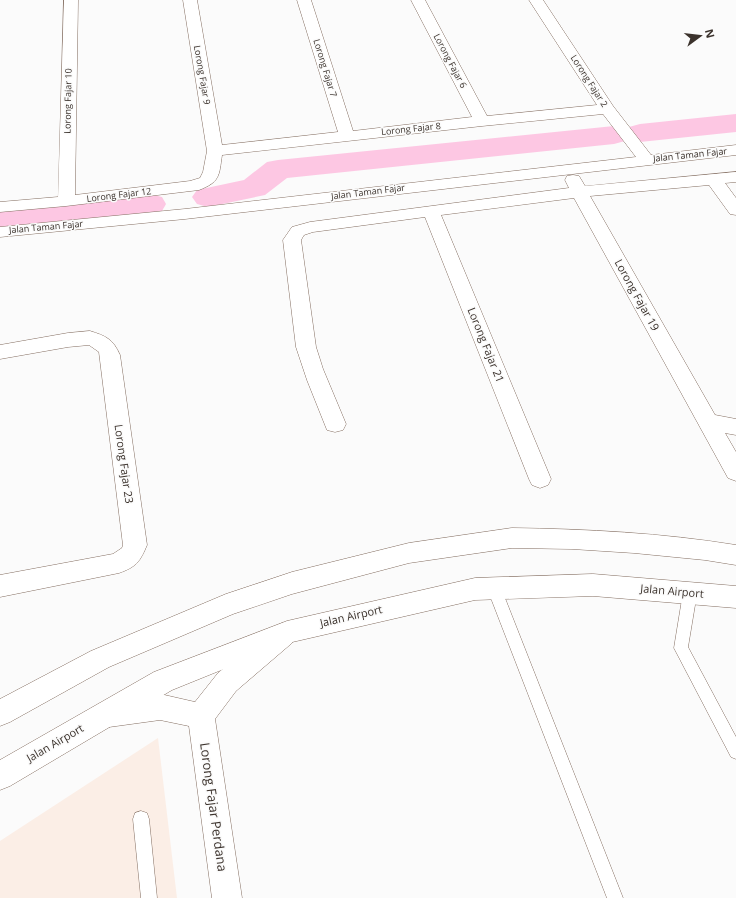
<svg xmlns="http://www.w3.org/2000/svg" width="736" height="898" viewBox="0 0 736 898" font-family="'Open Sans',sans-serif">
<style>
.built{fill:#fbeee6}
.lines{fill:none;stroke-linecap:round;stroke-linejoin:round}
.river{fill:#fdc7e3;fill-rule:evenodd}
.lane-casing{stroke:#846e61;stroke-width:1}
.street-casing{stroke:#846e61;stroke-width:1}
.secondary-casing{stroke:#846e61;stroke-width:1}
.lane{fill:#fff;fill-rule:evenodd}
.street{fill:#fff;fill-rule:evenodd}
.secondary{fill:#fff;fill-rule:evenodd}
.labels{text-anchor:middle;stroke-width:3;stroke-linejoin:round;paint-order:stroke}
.far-street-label{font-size:9px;fill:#3b322c;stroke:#fbfbfb}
.street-label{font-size:11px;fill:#3b322c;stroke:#fbfbfb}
.near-street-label{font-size:13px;fill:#3b322c;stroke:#fbfbfb}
</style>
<rect width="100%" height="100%" fill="#fbfbfb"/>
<!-- built -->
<path class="built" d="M 158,738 L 177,898 L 0,898 L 0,841 Z"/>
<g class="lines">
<!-- river -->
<g class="river">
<path d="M 736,114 L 736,132 L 640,142 L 629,139 L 628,137 L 625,141 L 614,144 L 287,178 L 265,195 L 208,207 L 197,204 L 192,197 L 197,190 L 244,180 L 267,162 L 278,160 L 614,126 L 625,129 L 626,131 L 629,127 L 640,124 Z"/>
<path d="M 150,194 L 162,197 L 166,204 L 162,211 L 150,214 L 0,230 L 0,210 Z"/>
</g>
<!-- lane casing -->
<g class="lane-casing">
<g id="lane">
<path d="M 494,582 L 499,584 L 501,588 L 623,898 L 607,898 L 487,588 L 489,584 Z"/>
<path d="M 690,587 L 695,589 L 697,593 L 688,647 L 736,737 L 736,759 L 731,757 L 674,648 L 683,593 L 685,589 Z"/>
<path d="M 141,811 L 147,813 L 149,819 L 157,898 L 141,898 L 133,819 L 135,813 Z"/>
</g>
</g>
<!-- street casing -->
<g class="street-casing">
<g id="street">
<path d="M 64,0 L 78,0 L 75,195 L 190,181 L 200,178 L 203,172 L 207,151 L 183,0 L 197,0 L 222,145 L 338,132 L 297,0 L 311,0 L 353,131 L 472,117 L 411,0 L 425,0 L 487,116 L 597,105 L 529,0 L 543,0 L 613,106 L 651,155 L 736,145 L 736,155 L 185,219 L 0,237 L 0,227 L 185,209 L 636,157 L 603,114 L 482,126 L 222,155 C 219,176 220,182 199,190 L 66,206 L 0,212 L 0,202 L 58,197 Z"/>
<path d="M 736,172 L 736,182 L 725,183 L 736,198 L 736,215 L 730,214 L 709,185 L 590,196 L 715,415 L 736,419 L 736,435 L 725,433 L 736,452 L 736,481 L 728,478 L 574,198 L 441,215 L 551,479 L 548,485 L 540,488 L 532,485 L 529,479 L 425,217 L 313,232 L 304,235 L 301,240 L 316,347 L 323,369 L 346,424 L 343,430 L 335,432 L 327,430 L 307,380 L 296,347 L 283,240 L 292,227 L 310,222 L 569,188 L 565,180 L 567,176 L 573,175 L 579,176 L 585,186 Z"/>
<path d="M 90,331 C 106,336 113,339 120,355 L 147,545 C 140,562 136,567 119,573 L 0,597 L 0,575 L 113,554 L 122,548 L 123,545 L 99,352 L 89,345 L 68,347 L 0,359 L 0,345 L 68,333 Z"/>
<path d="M 283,623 L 292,627 L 296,635 L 292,643 L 236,691 L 215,719 L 242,898 L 212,898 L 189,726 L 160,720 L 109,727 L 99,723 L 95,714 L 99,705 L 109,701 L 160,694 L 195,702 L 218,673 L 274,627 Z"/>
</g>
</g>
<!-- secondary casing -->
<g class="secondary-casing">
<g id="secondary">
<path d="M 512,528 C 587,529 662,533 736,545 L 736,565 L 705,560 L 634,553 L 572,549 L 512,548 L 409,563 L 292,594 L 233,614 L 109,667 L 10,722 L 0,726 L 0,699 L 91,651 L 226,594 L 292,572 L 409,543 Z"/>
<path d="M 593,574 L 736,586 L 736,608 L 593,596 L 475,600 L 288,643 L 172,690 L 10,786 L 0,790 L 0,760 L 154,672 L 287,621 L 475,578 Z"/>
</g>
</g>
<!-- lane -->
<use href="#lane" class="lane"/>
<!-- street -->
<use href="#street" class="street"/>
<!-- secondary -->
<use href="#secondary" class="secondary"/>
</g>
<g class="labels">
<!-- far-street labels -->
<g class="far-street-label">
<text transform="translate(450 61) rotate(62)" y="3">Lorong Fajar 6</text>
<text transform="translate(325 68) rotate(73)" y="3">Lorong Fajar 7</text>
<text transform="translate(202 75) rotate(80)" y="3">Lorong Fajar 9</text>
<text transform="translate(589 81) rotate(57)" y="3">Lorong Fajar 2</text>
<text transform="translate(68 101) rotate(-89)" y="3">Lorong Fajar 10</text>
<text transform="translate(411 129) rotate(-6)" y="3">Lorong Fajar 8</text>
<text transform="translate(690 155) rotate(-6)" y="3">Jalan Taman Fajar</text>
<text transform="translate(368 192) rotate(-7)" y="3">Jalan Taman Fajar</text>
<text transform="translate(119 195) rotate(-7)" y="3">Lorong Fajar 12</text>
<text transform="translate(46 227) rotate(-5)" y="3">Jalan Taman Fajar</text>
</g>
<!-- street labels -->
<g class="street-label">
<text transform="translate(637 295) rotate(61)" y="4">Lorong Fajar 19</text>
<text transform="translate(486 345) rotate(68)" y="4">Lorong Fajar 21</text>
<text transform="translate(124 464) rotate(82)" y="4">Lorong Fajar 23</text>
<text transform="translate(672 591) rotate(5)" y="4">Jalan Airport</text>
<text transform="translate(351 616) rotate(-13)" y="4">Jalan Airport</text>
<text transform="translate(55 743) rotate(-30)" y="4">Jalan Airport</text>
</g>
<!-- near-street labels -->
<g class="near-street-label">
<text transform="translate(214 807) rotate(82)" y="5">Lorong Fajar Perdana</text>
</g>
</g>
<!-- north arrow -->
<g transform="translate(700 36) rotate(75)" stroke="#fbfbfb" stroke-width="3" paint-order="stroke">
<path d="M0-3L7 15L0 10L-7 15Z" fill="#3b322c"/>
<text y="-6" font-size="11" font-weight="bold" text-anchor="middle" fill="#3b322c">N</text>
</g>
</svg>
